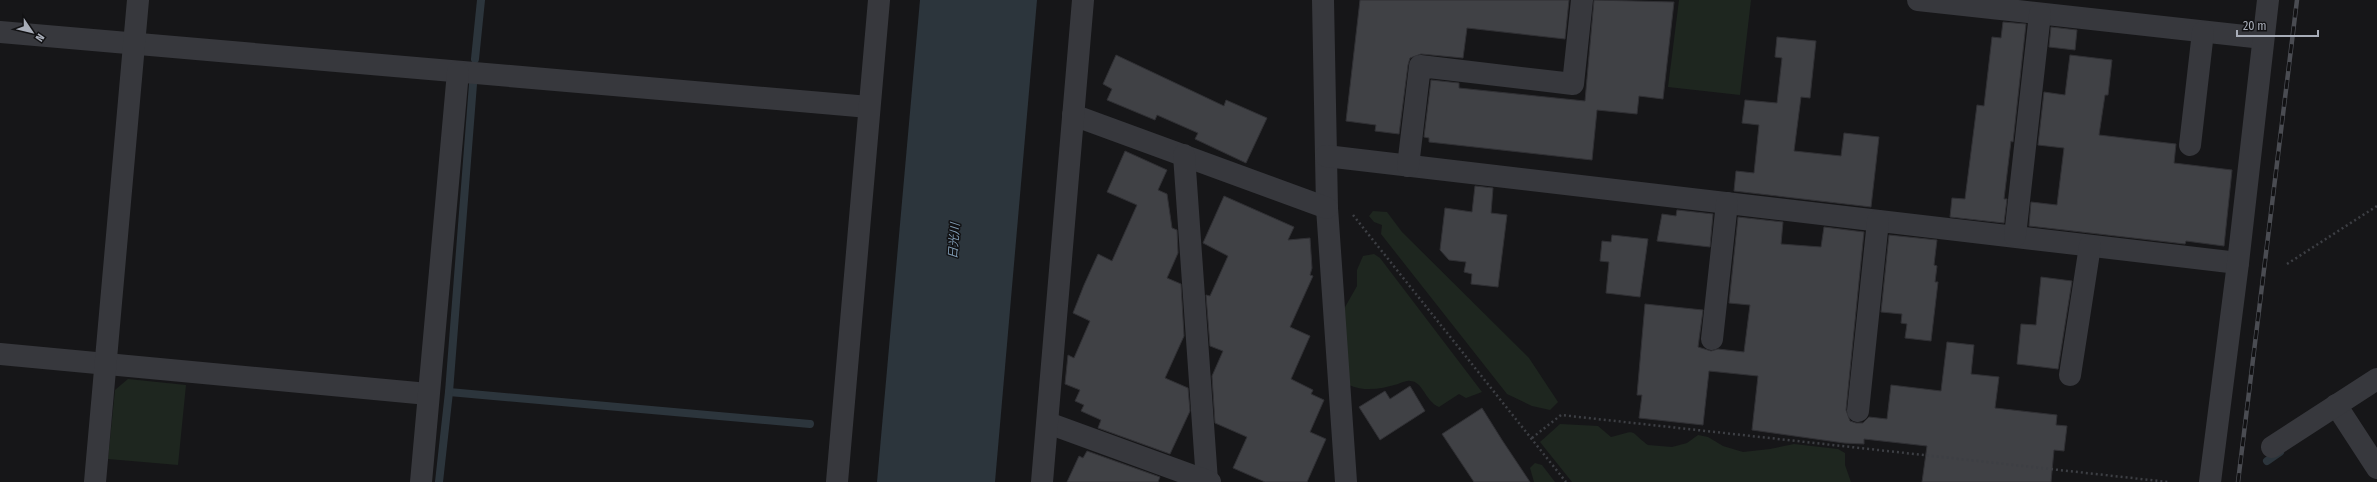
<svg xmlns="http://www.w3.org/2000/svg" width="2377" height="482" viewBox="0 0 2377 482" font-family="'Fira Sans Condensed','Noto Sans JP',sans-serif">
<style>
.green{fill:#1e261f}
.water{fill:#2c353c}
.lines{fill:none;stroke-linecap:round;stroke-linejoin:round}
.stream{stroke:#2c353c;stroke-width:8}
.building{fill:#404145;stroke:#303034}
.path{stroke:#3d3f44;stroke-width:2.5;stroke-dasharray:2 3;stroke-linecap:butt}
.minor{stroke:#37383d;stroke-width:22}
.rail-casing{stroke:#4a4c52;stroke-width:4.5}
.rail{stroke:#111113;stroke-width:3;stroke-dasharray:9;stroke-linecap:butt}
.labels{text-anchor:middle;stroke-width:3;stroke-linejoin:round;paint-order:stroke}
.water-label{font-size:12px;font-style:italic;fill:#7f9bb3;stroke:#111113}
</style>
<rect width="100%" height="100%" fill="#161618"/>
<!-- green -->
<g class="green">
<path d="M 1679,0 L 1751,0 L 1740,95 L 1668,87 Z"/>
<path d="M 1373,211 L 1387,212 L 1402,232 L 1529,358 L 1558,402 L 1550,410 L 1532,406 L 1507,394 L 1381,234 L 1382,225 L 1374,222 L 1369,216 Z"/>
<path d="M 1374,254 L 1380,258 L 1482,392 L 1466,398 L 1459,394 L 1439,407 C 1425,401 1423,381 1410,381 C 1407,380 1401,383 1398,384 C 1380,389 1366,392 1349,385 L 1344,309 L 1357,286 L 1357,270 L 1363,256 Z"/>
<path d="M 128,379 L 186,385 L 178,465 L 108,459 L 115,390 Z"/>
<path d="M 1560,424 L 1598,426 L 1611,437 C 1639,430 1627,429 1648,445 L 1672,447 L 1687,443 L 1698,435 L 1708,437 L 1723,446 L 1743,452 L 1770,449 L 1794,444 L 1838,449 L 1845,453 L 1845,465 L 1851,482 L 1572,482 L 1540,442 Z"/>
<path d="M 1535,463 L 1542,465 L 1555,482 L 1534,482 L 1530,468 Z"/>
</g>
<!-- water -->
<path class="water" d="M 920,0 L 1037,0 L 995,482 L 877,482 Z"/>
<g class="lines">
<!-- stream -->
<g class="stream">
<path d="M 475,59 L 481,0"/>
<path d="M 449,392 L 810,424"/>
<path d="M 2267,461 L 2280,452"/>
<path d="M 439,482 L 449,392 L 473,84"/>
</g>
</g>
<!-- building -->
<g class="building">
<path d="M 1360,0 L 1569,0 L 1565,39 L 1467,28 L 1463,58 L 1421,54 L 1410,58 L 1408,65 L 1399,134 L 1375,131 L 1376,125 L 1346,121 Z"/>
<path d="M 1594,0 L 1674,2 L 1663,99 L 1639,96 L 1637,114 L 1597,110 L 1592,160 L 1429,142 L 1429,138 L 1424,137 L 1431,80 L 1459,83 L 1459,88 L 1585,101 Z"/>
<path d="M 2003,22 L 2026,24 L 2013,142 L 2011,141 L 2004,199 L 2007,199 L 2004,223 L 1950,217 L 1952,198 L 1965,199 L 1977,105 L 1984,106 L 1992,37 L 2001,38 Z"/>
<path d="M 2051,27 L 2077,30 L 2075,50 L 2049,47 Z"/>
<path d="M 1777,37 L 1816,41 L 1810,98 L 1801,97 L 1794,151 L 1841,156 L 1844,133 L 1879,137 L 1871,207 L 1734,191 L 1736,171 L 1754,173 L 1759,125 L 1742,123 L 1745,100 L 1777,103 L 1782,58 L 1775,57 Z"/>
<path d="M 1116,55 L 1224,106 L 1226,100 L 1267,118 L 1246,163 L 1195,139 L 1198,133 L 1157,115 L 1155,120 L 1107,100 L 1112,89 L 1103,84 Z"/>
<path d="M 2070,55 L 2112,60 L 2108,95 L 2105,95 L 2099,135 L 2176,144 L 2174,163 L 2232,170 L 2224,246 L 2186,241 L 2185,244 L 2029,226 L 2031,202 L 2057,205 L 2064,148 L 2038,145 L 2044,92 L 2065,95 Z"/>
<path d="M 1125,151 L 1167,170 L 1158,190 L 1167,194 L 1172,228 L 1177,230 L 1178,253 L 1167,278 L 1181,284 L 1184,336 L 1165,378 L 1188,388 L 1190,411 L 1170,454 L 1098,428 L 1101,420 L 1081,411 L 1084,405 L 1075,401 L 1080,390 L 1065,384 L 1068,355 L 1074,358 L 1090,321 L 1073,313 L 1084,285 L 1098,254 L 1112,261 L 1137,205 L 1107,192 Z"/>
<path d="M 1475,186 L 1493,188 L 1491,213 L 1507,215 L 1498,287 L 1471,284 L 1472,274 L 1464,272 L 1466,262 L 1449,260 L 1440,250 L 1445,208 L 1472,212 Z"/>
<path d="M 1224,196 L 1294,227 L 1288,240 L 1310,238 L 1312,268 L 1310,275 L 1313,276 L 1290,327 L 1310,336 L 1291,379 L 1313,390 L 1311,394 L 1324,400 L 1310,432 L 1326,439 L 1307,482 L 1265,482 L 1233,468 L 1247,437 L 1215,423 L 1212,376 L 1223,351 L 1210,346 L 1206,295 L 1210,296 L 1228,256 L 1203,243 Z"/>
<path d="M 1677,210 L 1713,214 L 1710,247 L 1657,241 L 1662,214 L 1676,216 Z"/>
<path d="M 1738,217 L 1783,222 L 1781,244 L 1821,247 L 1824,227 L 1864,232 L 1846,410 L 1850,421 L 1856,423 L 1863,423 L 1869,417 L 1887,419 L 1891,385 L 1941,391 L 1947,342 L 1974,345 L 1971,374 L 1999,377 L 1995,408 L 2057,415 L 2056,425 L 2067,426 L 2064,451 L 2054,450 L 2051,482 L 1922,482 L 1927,446 L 1864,439 L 1864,444 L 1844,443 L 1752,430 L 1758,376 L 1709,371 L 1703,425 L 1639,418 L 1642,395 L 1637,395 L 1645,304 L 1703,310 L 1698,347 L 1711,351 L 1718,349 L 1744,352 L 1750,305 L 1729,303 Z"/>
<path d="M 1612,235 L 1648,239 L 1640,297 L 1606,293 L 1609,262 L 1600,261 L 1602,241 L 1611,242 Z"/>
<path d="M 1889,235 L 1937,240 L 1934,265 L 1937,266 L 1935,282 L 1938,282 L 1931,341 L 1905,338 L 1907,324 L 1901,323 L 1902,314 L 1881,312 Z"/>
<path d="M 2041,277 L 2072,281 L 2058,369 L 2017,364 L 2021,324 L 2036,325 Z"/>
<path d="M 1410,386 L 1425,411 L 1380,440 L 1359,407 L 1385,391 L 1390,399 Z"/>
<path d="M 1482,408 L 1502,440 L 1530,482 L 1474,482 L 1442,434 Z"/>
<path d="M 1087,451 L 1160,477 L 1158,482 L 1067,482 L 1079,456 L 1083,458 Z"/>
</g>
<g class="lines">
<!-- path -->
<g class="path">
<path d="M 1353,215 L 1566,482"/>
<path d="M 2287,264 L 2377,206"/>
<path d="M 1532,438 L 1561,415 L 2168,482"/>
</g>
<!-- minor -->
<g class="minor">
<path d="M 1323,0 L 1327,208 L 1346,482"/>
<path d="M 1918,0 L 2263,38"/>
<path d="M 0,32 L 869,107"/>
<path d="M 1073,115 L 1327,208"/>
<path d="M 2190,145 L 2203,32"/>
<path d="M 1184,155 L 1207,481"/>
<path d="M 1326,156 L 2238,263"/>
<path d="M 1408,166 L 1420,66 L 1573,84 L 1582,0"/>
<path d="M 2015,236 L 2040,14"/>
<path d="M 1712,339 L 1727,203"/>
<path d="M 0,354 L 428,394"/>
<path d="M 2070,375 L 2090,246"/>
<path d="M 2336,405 L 2377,468"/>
<path d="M 1858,411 L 1878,221"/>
<path d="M 1048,423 L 1210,482"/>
<path d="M 2272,447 L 2377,379"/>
<path d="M 95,482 L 138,0"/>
<path d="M 421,482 L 458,72"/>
<path d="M 837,482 L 879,0"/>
<path d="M 1042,482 L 1083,0"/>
<path d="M 2210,482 L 2238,263 L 2268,0"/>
</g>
<!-- rail casing -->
<g class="rail-casing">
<path id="rail" d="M 2238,482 L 2297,0"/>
</g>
<!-- rail -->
<use href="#rail" class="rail"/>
</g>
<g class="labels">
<!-- water labels -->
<g class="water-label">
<text transform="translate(954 241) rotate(-86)" y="4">日光川</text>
</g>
</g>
<!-- north arrow -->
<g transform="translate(32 32) rotate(125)" stroke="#111113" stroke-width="3" paint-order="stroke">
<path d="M0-3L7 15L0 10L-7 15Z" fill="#a8adb8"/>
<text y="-6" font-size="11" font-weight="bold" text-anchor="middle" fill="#a8adb8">N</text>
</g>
<!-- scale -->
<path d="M2237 30v6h81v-6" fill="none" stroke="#a8adb8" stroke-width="2"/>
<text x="2243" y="30" font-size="12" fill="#a8adb8" stroke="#111113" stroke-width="3" paint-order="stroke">20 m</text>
</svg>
